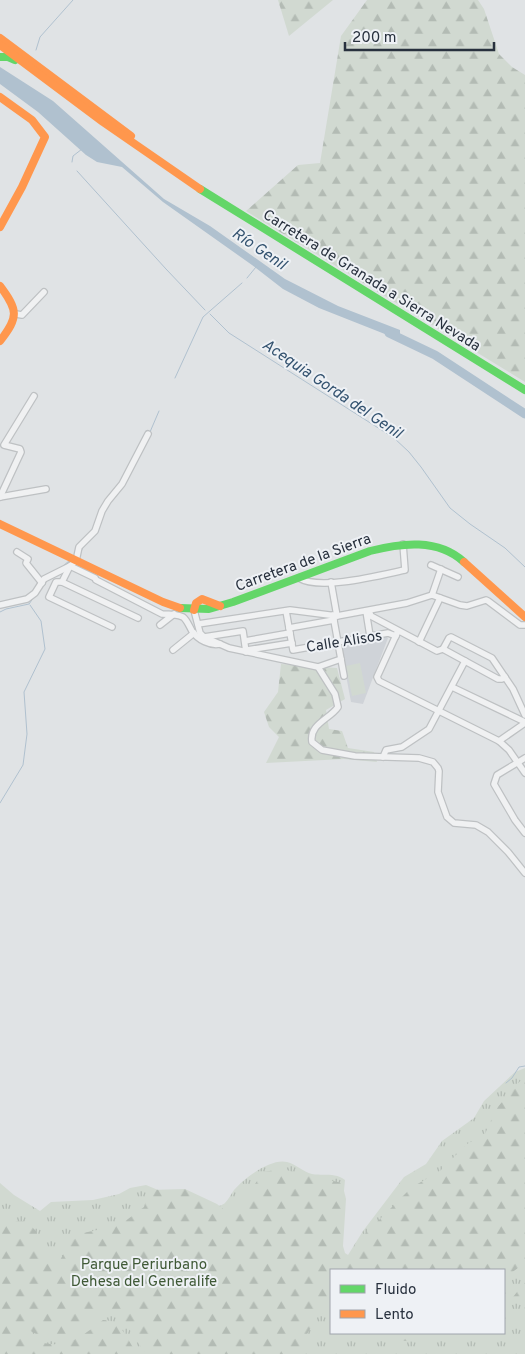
<svg xmlns="http://www.w3.org/2000/svg" width="525" height="1354" viewBox="0 0 525 1354" font-family="Overpass,sans-serif">
<style>
.built{fill:#cfd3d8}
.grass{fill:url(#grass-tufts);fill-rule:evenodd}
.forest{fill:url(#forest-firs)}
.garden{fill:#d1d9d1}
.water{fill:#b0c1cf}
.lines{fill:none;stroke-linecap:round;stroke-linejoin:round}
.stream{stroke:#b0c1cf;stroke-width:1}
.river{stroke:#b0c1cf;stroke-width:9}
.street-casing{stroke:#bec1c3;stroke-width:8}
.street{stroke:#f0f1f2;stroke-width:5.5}
.fast{stroke:#63d668;stroke-width:8}
.slow{stroke:#ff974d;stroke-width:8}
.labels{text-anchor:middle;stroke-width:4;stroke-linejoin:round;paint-order:stroke}
.street-label{font-size:15px;fill:#28313e;stroke:#eef1f5}
.park-label{font-size:15px;fill:#3f5936;stroke:#eef1f5}
.water-label{font-size:16px;font-style:italic;fill:#345370;stroke:#eef1f5}
</style>
<defs>
<pattern id="grass-tufts" width="24" height="20" patternUnits="userSpaceOnUse" patternTransform="scale(1.25)"><rect width="24" height="20" fill="#d1d9d1"/><path d="M3 7l-1-3M5 7V3M7 7l1-3M15 17l-1-3M17 17v-4M19 17l1-3" fill="none" stroke="#b3bbb4"/></pattern>
<pattern id="forest-firs" width="22" height="20" patternUnits="userSpaceOnUse" patternTransform="scale(1.25)"><rect width="22" height="20" fill="#d1d9d1"/><path d="M5 1l3.5 6h-7zM16 11l3.5 6h-7z" fill="#b3bbb4"/></pattern>
</defs>
<rect width="100%" height="100%" fill="#e0e3e5"/>
<!-- built -->
<path class="built" d="M 386,636 L 388,638 L 363,704 L 351,702 L 340,643 Z"/>
<!-- grass -->
<path class="grass" d="M 525,1068 L 525,1354 L 0,1354 L 0,1183 L 14,1195 L 40,1211 L 51,1202 L 93,1200 L 119,1194 L 130,1188 L 146,1185 L 180,1199 L 215,1208 C 218,1206 223,1205 225,1203 C 229,1199 231,1194 234,1190 C 244,1178 271,1158 287,1162 C 296,1164 303,1172 312,1174 C 324,1176 335,1172 345,1180 L 340,1233 L 343,1254 L 348,1255 L 363,1231 L 404,1177 L 426,1164 L 442,1141 L 474,1118 L 484,1101 L 515,1072 ZM 331,1270 L 504,1270 L 504,1333 L 331,1333 Z"/>
<!-- forest -->
<g class="forest">
<path d="M 278,0 L 333,0 L 289,36 Z"/>
<path d="M 367,0 L 478,0 L 484,9 L 499,54 L 512,67 L 525,75 L 525,382 L 246,211 L 298,165 L 320,163 L 341,36 Z"/>
<path d="M 281,664 L 337,668 L 345,699 L 326,710 L 329,729 L 342,731 L 348,748 L 374,752 L 377,762 L 344,759 L 266,763 L 279,737 L 269,727 L 264,712 L 278,692 Z"/>
<path d="M 525,1079 L 525,1263 L 504,1278 L 504,1270 L 331,1270 L 331,1313 L 319,1314 L 300,1346 L 298,1354 L 147,1354 C 135,1341 129,1324 115,1312 L 103,1312 L 73,1336 L 61,1340 L 44,1338 L 0,1315 L 0,1215 L 5,1222 L 26,1221 L 36,1231 L 46,1260 L 59,1262 L 74,1235 L 120,1225 L 144,1207 L 149,1190 L 185,1189 L 217,1204 L 233,1217 L 263,1172 L 282,1169 L 342,1183 L 346,1199 L 343,1246 L 345,1253 L 351,1257 L 365,1234 L 412,1187 L 439,1172 L 467,1144 L 485,1134 L 496,1109 L 521,1080 Z"/>
<path d="M 525,1282 L 525,1309 L 513,1297 Z"/>
<path d="M 103,1320 C 123,1320 126,1340 138,1354 L 0,1354 L 0,1322 C 13,1327 23,1335 35,1340 C 64,1352 81,1337 103,1320 Z"/>
<path d="M 389,1333 L 434,1333 L 417,1342 L 395,1340 Z"/>
</g>
<!-- garden -->
<path class="garden" d="M 360,663 L 366,693 L 352,696 L 346,666 Z"/>
<!-- water -->
<path class="water" d="M 0,67 L 53,101 L 164,199 L 210,226 L 285,279 L 338,306 L 400,330 L 400,340 L 319,308 L 283,289 L 252,265 L 163,202 L 122,167 L 97,162 L 86,155 L 38,112 L 0,84 Z"/>
<g class="lines">
<!-- stream -->
<g class="stream">
<path d="M 36,50 L 40,37 L 73,0"/>
<path d="M 72,162 L 73,156 L 82,149"/>
<path d="M 77,171 L 166,269 L 205,310"/>
<path d="M 247,278 L 256,267"/>
<path d="M 210,314 L 229,333 L 394,438 L 409,452 L 421,467 L 450,508 L 470,524 L 505,548 L 525,567"/>
<path d="M 175,378 L 203,317 L 242,283"/>
<path d="M 150,432 L 159,411"/>
<path d="M 81,551 L 85,544"/>
<path d="M 62,567 L 70,560"/>
<path d="M 0,612 L 6,609 L 29,604 L 34,597"/>
<path d="M 0,803 L 23,765 L 27,734 L 24,692 L 45,649 L 41,621 L 30,605"/>
<path d="M 506,1083 L 512,1078 L 519,1067 L 525,1066"/>
</g>
<!-- river -->
<path class="river" d="M 389,333 L 435,355 L 525,414"/>
<!-- street casing -->
<g class="street-casing">
<g id="street">
<path d="M 16,314 L 22,315 L 44,292"/>
<path d="M 0,497 L 21,452 L 20,449 L 4,445 L 34,396"/>
<path d="M 0,497 L 46,489"/>
<path d="M 17,552 L 28,559 L 26,563 L 42,583"/>
<path d="M 431,565 L 458,577"/>
<path d="M 70,566 L 95,578"/>
<path d="M 299,578 C 320,591 381,575 405,570 L 403,544"/>
<path d="M 96,580 L 162,614 C 170,614 176,614 183,617 C 187,620 189,626 192,631 C 198,640 210,646 220,644"/>
<path d="M 62,582 L 138,618"/>
<path d="M 331,582 L 337,616"/>
<path d="M 432,595 L 441,569"/>
<path d="M 0,605 L 27,599 L 35,593 L 44,579 L 70,566"/>
<path d="M 194,610 L 200,633 L 204,637 L 229,648 L 318,667 L 335,694 L 338,707 C 330,719 309,724 312,742 L 322,750 L 355,756 L 419,758 L 433,762 L 438,768 L 439,771 L 438,792 L 447,817 L 454,823 L 476,825 L 488,832 L 508,852 L 525,873"/>
<path d="M 286,611 L 293,650 L 388,633 L 396,636"/>
<path d="M 366,611 L 370,636"/>
<path d="M 369,611 L 371,616 L 437,651 L 443,649 L 498,679 L 502,679 L 505,677"/>
<path d="M 333,615 L 344,676"/>
<path d="M 198,624 L 290,610 L 337,616 L 407,603 L 432,595 L 460,605 L 467,606 L 486,600 L 488,601 L 520,625 L 525,625"/>
<path d="M 160,625 L 174,614"/>
<path d="M 112,627 L 49,597 L 56,582 L 62,582 L 70,566 L 76,561 L 79,547 L 95,531 L 102,511 L 108,501 L 122,484 L 148,434"/>
<path d="M 289,628 L 334,620"/>
<path d="M 398,631 L 377,677 L 379,681 L 499,741 L 509,750 L 525,773"/>
<path d="M 204,637 L 243,631 L 246,652"/>
<path d="M 245,641 L 290,633"/>
<path d="M 419,642 L 440,598"/>
<path d="M 443,649 L 449,638 L 451,637 L 492,658 L 513,689 L 525,715"/>
<path d="M 173,650 L 194,633"/>
<path d="M 247,650 L 292,643"/>
<path d="M 318,667 L 341,659"/>
<path d="M 452,687 L 525,722"/>
<path d="M 499,741 L 525,723"/>
<path d="M 383,757 L 386,750 L 402,747 L 429,729 L 465,661"/>
<path d="M 525,758 L 497,775 L 494,784 L 515,820 L 525,833"/>
</g>
</g>
<!-- street -->
<use href="#street" class="street"/>
<!-- fast -->
<g class="fast">
<path d="M 0,57 L 8,57 L 15,60"/>
<path d="M 200,189 L 525,390"/>
<path d="M 180,608 L 209,609 L 233,602 L 370,551 C 401,543 438,538 464,562"/>
</g>
<!-- slow -->
<g class="slow">
<path d="M 0,38 L 131,136"/>
<path d="M 0,45 L 103,122 L 200,189"/>
<path d="M 0,97 L 32,120 L 45,137 L 22,187 L 0,227"/>
<path d="M 0,286 C 18,310 19,317 0,341"/>
<path d="M 0,524 L 163,602 L 180,608"/>
<path d="M 464,562 L 525,617"/>
<path d="M 194,610 L 196,603 L 202,599 L 220,606"/>
</g>
</g>
<g class="labels">
<!-- street labels -->
<g class="street-label">
<text transform="translate(372 280) rotate(32)" y="5">Carretera de Granada a Sierra Nevada</text>
<text transform="translate(303 562) rotate(-20)" y="5">Carretera de la Sierra</text>
<text transform="translate(344 641) rotate(-9)" y="5">Calle Alisos</text>
</g>
<!-- park labels -->
<g class="park-label">
<text x="144" y="1269">Parque Periurbano<tspan x="144" dy="17">Dehesa del Generalife</tspan></text>
</g>
<!-- water labels -->
<g class="water-label">
<text transform="translate(260 248) rotate(34)" y="6">Río Genil</text>
<text transform="translate(333 388) rotate(34)" y="6">Acequia Gorda del Genil</text>
</g>
</g>
<!-- legend -->
<rect x="330" y="1269" width="175" height="65" fill="#eef1f5" stroke="#9fa4ac"/>
<rect x="340" y="1285" width="25" height="8" fill="#63d668" stroke="#9fa4ac"/>
<text x="375" y="1294" font-size="15" fill="#28313e">Fluido</text>
<rect x="340" y="1310" width="25" height="8" fill="#ff974d" stroke="#9fa4ac"/>
<text x="375" y="1319" font-size="15" fill="#28313e">Lento</text>
<!-- scale -->
<path d="M345 42v8h149v-8" fill="none" stroke="#28313e" stroke-width="2.5"/>
<text x="352" y="42" font-size="15" fill="#28313e" stroke="#eef1f5" stroke-width="4" paint-order="stroke">200 m</text>
</svg>
